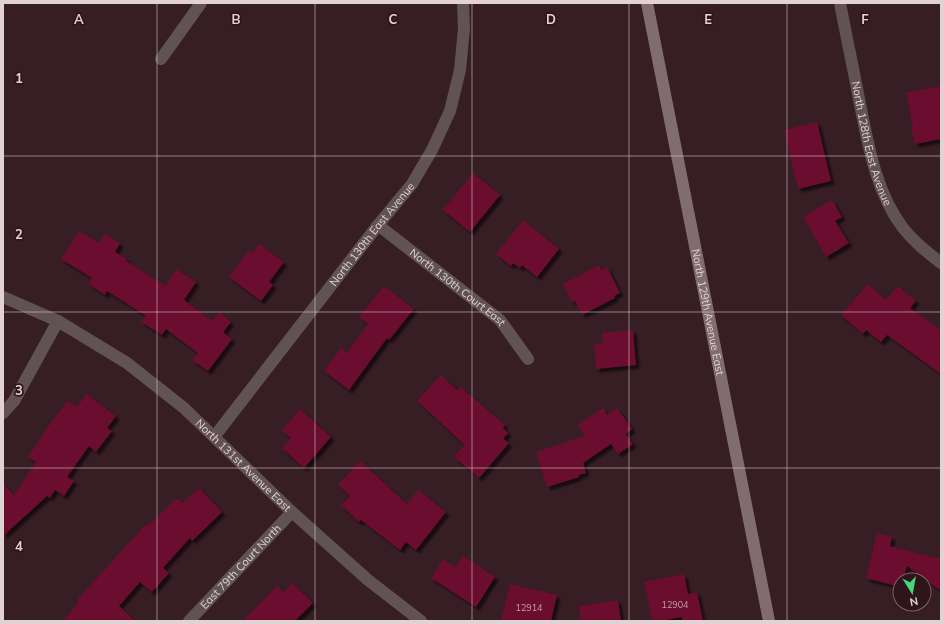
<svg xmlns="http://www.w3.org/2000/svg" width="944" height="624" viewBox="0 0 944 624" font-family="Mulish,sans-serif">
<style>
.building{fill:#6a0c2e;filter:url(#shadow)}
.lines{fill:none;stroke-linecap:round;stroke-linejoin:round}
.street{stroke:#615355;stroke-width:12}
.secondary{stroke:#816c6f;stroke-width:12}
.grid{fill:none;stroke:#e3d2d4;stroke-width:1;stroke-opacity:0.55}
.labels{text-anchor:middle;stroke-width:3.5;stroke-linejoin:round;paint-order:stroke}
.number-label{font-size:9px;fill:#c5a0aa}
.street-label{font-size:11px;fill:#e3d2d4;stroke:#2d151a}
.grid-label{font-size:13px;text-anchor:middle;font-weight:bold;fill:#e3d2d4;stroke:#2d151a;stroke-width:3.5;stroke-linejoin:round;paint-order:stroke}
</style>
<defs>
<filter id="shadow"><feDropShadow dx="3.5" dy="3.5" stdDeviation="1" flood-color="#0009"/></filter>
</defs>
<rect width="100%" height="100%" fill="#371e24"/>
<!-- building -->
<g class="building">
<path d="M 941,86 L 941,139 L 915,144 L 911,128 L 913,127 L 906,93 Z"/>
<path d="M 817,122 L 831,181 L 798,189 L 784,130 Z"/>
<path d="M 473,173 L 500,195 L 470,232 L 443,210 Z"/>
<path d="M 832,200 L 842,217 L 835,221 L 849,243 L 826,257 L 803,217 Z"/>
<path d="M 523,220 L 559,249 L 537,277 L 522,265 L 520,268 L 513,263 L 511,266 L 496,254 Z"/>
<path d="M 79,231 L 99,243 L 105,234 L 120,243 L 115,252 L 127,259 L 126,261 L 166,286 L 176,269 L 196,282 L 184,300 L 212,321 L 219,312 L 231,322 L 223,332 L 232,339 L 208,371 L 192,360 L 198,353 L 166,329 L 162,335 L 141,322 L 146,316 L 107,291 L 105,295 L 88,284 L 92,278 L 61,259 Z"/>
<path d="M 259,244 L 284,262 L 269,282 L 273,285 L 261,301 L 229,277 L 249,250 L 252,253 Z"/>
<path d="M 599,265 L 601,270 L 607,267 L 620,293 L 614,296 L 615,298 L 582,315 L 575,301 L 572,302 L 563,284 Z"/>
<path d="M 868,284 L 886,300 L 898,286 L 916,301 L 910,308 L 941,330 L 941,374 L 887,335 L 881,342 L 866,330 L 863,334 L 841,315 Z"/>
<path d="M 384,286 L 414,309 L 389,340 L 387,338 L 349,390 L 324,371 L 341,348 L 347,353 L 368,324 L 359,317 Z"/>
<path d="M 633,330 L 636,365 L 596,369 L 594,344 L 603,343 L 602,333 Z"/>
<path d="M 441,375 L 457,390 L 461,387 L 505,425 L 503,428 L 508,433 L 503,439 L 509,443 L 479,478 L 454,457 L 465,445 L 417,401 Z"/>
<path d="M 86,394 L 116,416 L 107,428 L 112,431 L 96,452 L 89,446 L 67,477 L 74,481 L 64,496 L 55,490 L 50,498 L 47,496 L 3,536 L 3,483 L 14,495 L 36,462 L 28,457 L 52,421 L 68,401 L 77,407 Z"/>
<path d="M 603,408 L 607,415 L 617,408 L 632,429 L 626,434 L 633,444 L 618,454 L 611,444 L 583,463 L 586,473 L 579,475 L 579,477 L 547,487 L 536,452 L 585,436 L 578,425 Z"/>
<path d="M 300,409 L 331,437 L 304,468 L 282,448 L 291,438 L 282,430 Z"/>
<path d="M 360,461 L 407,504 L 418,490 L 446,512 L 416,550 L 406,542 L 400,550 L 361,520 L 359,522 L 341,505 L 350,496 L 338,485 Z"/>
<path d="M 199,488 L 222,512 L 192,541 L 190,538 L 163,568 L 169,573 L 152,592 L 140,582 L 119,606 L 135,621 L 63,621 L 79,602 L 77,600 L 146,524 L 148,526 L 177,498 L 182,503 Z"/>
<path d="M 877,533 L 892,537 L 890,546 L 941,559 L 941,591 L 907,566 L 903,579 L 900,576 L 900,587 L 866,578 Z"/>
<path d="M 463,556 L 495,577 L 476,607 L 431,578 L 443,559 L 456,567 Z"/>
<path d="M 684,574 L 688,594 L 697,592 L 703,621 L 682,621 L 682,617 L 660,621 L 652,621 L 644,582 Z"/>
<path d="M 292,583 L 313,603 L 295,621 L 243,621 L 277,586 L 284,592 Z"/>
<path d="M 510,584 L 557,595 L 551,621 L 501,621 Z"/>
<path d="M 618,600 L 621,621 L 581,621 L 579,606 Z"/>
</g>
<g class="lines">
<!-- street -->
<g class="street">
<path id="s1" d="M 840,3 C 846,35 853,67 859,99 C 868,143 875,191 903,228 C 914,242 927,252 941,263"/>
<path d="M 161,59 L 201,3"/>
<path id="s2" d="M 378,225 L 500,320 L 528,359"/>
<path id="s3" d="M 3,297 L 58,321 L 127,363 L 184,408 L 292,512 L 368,580 L 421,621"/>
<path d="M 3,413 L 14,401 L 58,321"/>
<path id="s4" d="M 214,437 L 378,225 L 412,184 L 432,150 L 450,111 L 460,70 L 464,29 L 463,3"/>
<path id="s5" d="M 189,621 L 292,512"/>
</g>
<!-- secondary -->
<path class="secondary" id="s6" d="M 647,3 L 769,621"/>
</g>
<!-- grid -->
<path class="grid" d="M 157,3 L 157,621M 315,3 L 315,621M 472,3 L 472,621M 629,3 L 629,621M 787,3 L 787,621M 3,156 L 941,156M 3,312 L 941,312M 3,468 L 941,468"/>
<g class="labels">
<!-- number labels -->
<g class="number-label">
<text x="675" y="608">12904</text>
<text x="529" y="611">12914</text>
</g>
<!-- street labels -->
<g class="street-label">
<text dy="4" stroke="none"><textPath href="#s1" startOffset="144">North 128th East Avenue</textPath></text>
<text dy="4" stroke="none"><textPath href="#s4" startOffset="257">North 130th East Avenue</textPath></text>
<text dy="4" stroke="none"><textPath href="#s2" startOffset="101">North 130th Court East</textPath></text>
<text dy="4" stroke="none"><textPath href="#s6" startOffset="315">North 129th Avenue East</textPath></text>
<text dy="4" stroke="none"><textPath href="#s3" startOffset="296">North 131st Avenue East</textPath></text>
<text dy="4" stroke="none"><textPath href="#s5" startOffset="75">East 79th Court North</textPath></text>
</g>
</g>
<g class="grid-label">
<text x="79" y="24">A</text>
<text x="236" y="24">B</text>
<text x="393" y="24">C</text>
<text x="551" y="24">D</text>
<text x="708" y="24">E</text>
<text x="865" y="24">F</text>
<text x="19" y="83">1</text>
<text x="19" y="239">2</text>
<text x="19" y="395">3</text>
<text x="19" y="551">4</text>
</g>
<!-- border -->
<rect width="944" height="624" fill="none" stroke="#e3d2d4" stroke-width="8"/>
<!-- north arrow -->
<g transform="translate(912 592) rotate(169)"><circle r="19" fill="#2d151a" stroke="#766164"/>
<path d="M0-3L7 15L0 10L-7 15Z" fill="#45d77a"/>
<text y="-6" font-size="11" font-weight="bold" text-anchor="middle" fill="#e3d2d4">N</text>
</g>
</svg>
